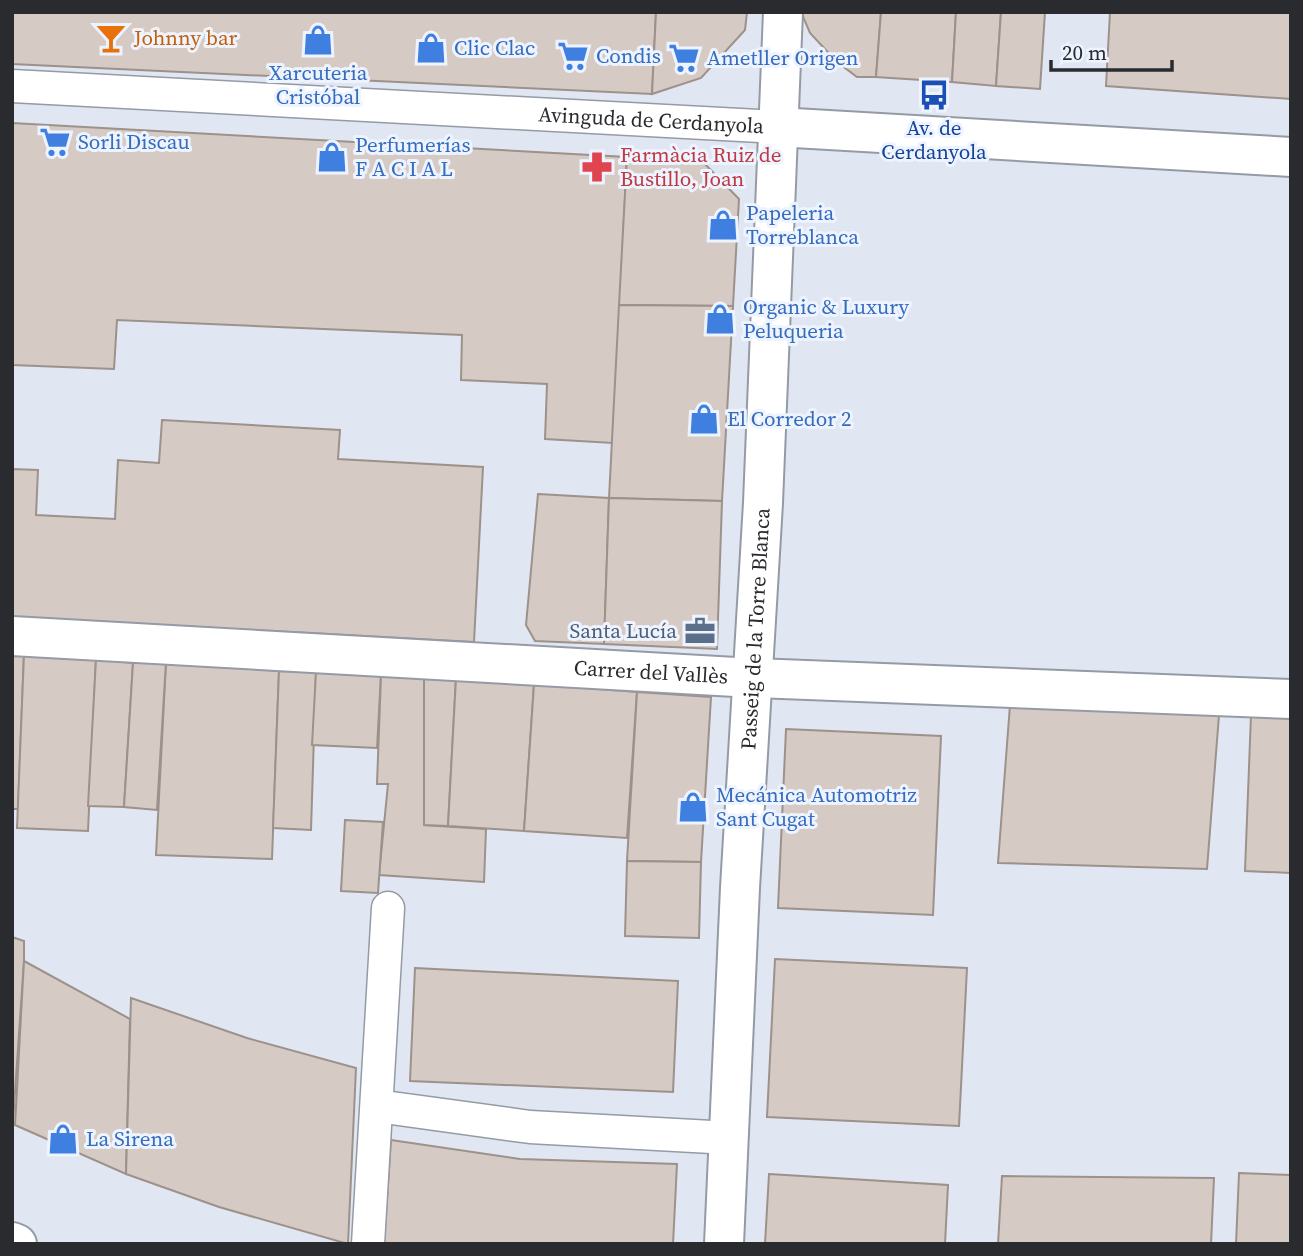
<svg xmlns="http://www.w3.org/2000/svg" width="1303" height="1256" viewBox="0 0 1303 1256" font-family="'Source Serif 4',serif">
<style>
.building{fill:#d6cac5;stroke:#9d918c;stroke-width:2}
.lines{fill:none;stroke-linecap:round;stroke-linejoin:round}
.pedestrian-casing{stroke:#949ba4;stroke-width:35}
.minor-casing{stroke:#949ba4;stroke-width:42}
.tertiary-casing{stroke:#949ba4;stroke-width:42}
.pedestrian{stroke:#fff;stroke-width:32}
.minor{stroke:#fff;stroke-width:38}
.tertiary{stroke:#fff;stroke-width:38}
.labels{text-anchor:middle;stroke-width:6;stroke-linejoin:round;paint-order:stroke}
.food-label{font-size:21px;fill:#c56008;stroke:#eef4ff;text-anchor:start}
.shop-label{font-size:21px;fill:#366cbe;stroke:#eef4ff;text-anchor:start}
.street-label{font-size:21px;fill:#292b2f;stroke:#eef4ff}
.transit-label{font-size:21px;fill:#164399;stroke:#eef4ff}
.health-label{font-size:21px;fill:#be3a42;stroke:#eef4ff;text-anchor:start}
.service-label{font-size:21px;fill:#4e5e75;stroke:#eef4ff;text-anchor:end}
</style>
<rect width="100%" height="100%" fill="#e0e7f2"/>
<!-- building -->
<g class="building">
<path d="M 12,12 L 656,12 L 652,94 L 12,64 Z"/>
<path d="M 656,12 L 747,12 L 745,30 L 701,78 L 652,94 Z"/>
<path d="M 801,12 L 881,12 L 876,77 L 857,77 L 837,62 L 810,33 Z"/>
<path d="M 881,12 L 956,12 L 952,82 L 876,77 Z"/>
<path d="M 956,12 L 1001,12 L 996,86 L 952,82 Z"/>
<path d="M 1001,12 L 1045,12 L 1040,89 L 996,86 Z"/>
<path d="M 1110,12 L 1291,12 L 1291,99 L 1106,86 Z"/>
<path d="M 12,123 L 627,157 L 613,443 L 545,439 L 547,384 L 461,380 L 462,335 L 117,320 L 114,369 L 12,365 Z"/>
<path d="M 627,157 L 703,162 L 739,199 L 733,306 L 619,305 Z"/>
<path d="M 619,305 L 733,306 L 722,501 L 609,498 Z"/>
<path d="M 162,420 L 340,430 L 338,459 L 483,467 L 474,642 L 12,617 L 12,469 L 38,470 L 36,515 L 115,519 L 118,460 L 159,463 Z"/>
<path d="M 538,494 L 609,498 L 604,644 L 535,641 L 526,625 Z"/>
<path d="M 609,498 L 722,501 L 717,649 L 604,644 Z"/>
<path d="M 12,653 L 24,654 L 18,809 L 12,809 Z"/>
<path d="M 24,654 L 96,659 L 88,831 L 17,828 Z"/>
<path d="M 96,659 L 133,663 L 124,807 L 88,806 Z"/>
<path d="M 166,662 L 279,671 L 272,859 L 156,855 Z"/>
<path d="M 166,662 L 157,810 L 124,807 L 133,663 Z"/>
<path d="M 279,671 L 316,672 L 311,830 L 273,828 Z"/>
<path d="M 316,672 L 381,675 L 377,748 L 312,745 Z"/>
<path d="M 381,675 L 424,678 L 424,825 L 486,829 L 484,882 L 379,875 L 388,784 L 377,784 Z"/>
<path d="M 424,678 L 456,678 L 448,826 L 424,825 Z"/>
<path d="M 456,678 L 534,684 L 524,831 L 448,826 Z"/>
<path d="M 534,684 L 637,692 L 627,838 L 524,831 Z"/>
<path d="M 637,692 L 711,697 L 701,862 L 627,861 Z"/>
<path d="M 1010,705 L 1219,715 L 1207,869 L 998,863 Z"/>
<path d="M 1251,715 L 1291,717 L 1291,873 L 1245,871 Z"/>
<path d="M 786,729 L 941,736 L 933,915 L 778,908 Z"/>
<path d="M 345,820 L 383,822 L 378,893 L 341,891 Z"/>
<path d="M 627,861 L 701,862 L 699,938 L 625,936 Z"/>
<path d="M 12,937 L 24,941 L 24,961 L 12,1136 Z"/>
<path d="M 775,959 L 967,968 L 959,1126 L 767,1117 Z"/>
<path d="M 24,961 L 130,1019 L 126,1174 L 15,1125 Z"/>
<path d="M 415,968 L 678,981 L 673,1092 L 410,1081 Z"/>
<path d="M 131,998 L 247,1038 L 356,1068 L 348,1244 L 219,1207 L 126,1174 Z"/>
<path d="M 391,1140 L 520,1159 L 677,1164 L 673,1244 L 384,1244 Z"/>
<path d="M 1239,1173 L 1291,1175 L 1291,1244 L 1236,1244 Z"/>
<path d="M 769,1174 L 948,1185 L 945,1244 L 765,1244 Z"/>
<path d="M 1002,1176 L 1214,1178 L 1211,1244 L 998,1244 Z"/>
</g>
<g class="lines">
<!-- pedestrian casing -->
<g class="pedestrian-casing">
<g id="pedestrian">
<path id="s1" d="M 12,86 L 777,127"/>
<path d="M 377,1106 L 530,1127 L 730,1138"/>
<path d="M 368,1244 L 388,908"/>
</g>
</g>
<!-- minor casing -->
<g class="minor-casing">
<g id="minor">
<path id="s2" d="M 12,636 L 753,678 L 1291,699"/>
<path id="s3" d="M 724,1244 L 740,888 L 763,503 L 783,12"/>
</g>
</g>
<!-- tertiary casing -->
<g class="tertiary-casing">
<g id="tertiary">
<path d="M 777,127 L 1291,157"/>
<path d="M 12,1242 L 17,1244"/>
</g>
</g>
<!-- pedestrian -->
<use href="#pedestrian" class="pedestrian"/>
<!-- minor -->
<use href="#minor" class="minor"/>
<!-- tertiary -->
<use href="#tertiary" class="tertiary"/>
</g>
<!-- icons -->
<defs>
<g id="bar-bare" transform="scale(2.415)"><path d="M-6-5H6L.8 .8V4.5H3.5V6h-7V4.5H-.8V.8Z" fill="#e8710a" stroke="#eef4ff" stroke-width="2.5" paint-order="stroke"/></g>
<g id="shop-bare" transform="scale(2.415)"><path d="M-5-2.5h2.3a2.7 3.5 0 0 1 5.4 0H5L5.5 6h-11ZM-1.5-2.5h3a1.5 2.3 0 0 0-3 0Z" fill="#3f7fe0" stroke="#eef4ff" stroke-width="2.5" paint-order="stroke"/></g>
<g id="supermarket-bare" transform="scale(2.415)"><path d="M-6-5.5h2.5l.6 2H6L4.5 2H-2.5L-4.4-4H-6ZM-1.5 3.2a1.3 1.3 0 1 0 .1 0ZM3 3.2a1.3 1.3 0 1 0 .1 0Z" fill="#3f7fe0" stroke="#eef4ff" stroke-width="2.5" paint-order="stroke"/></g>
<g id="bus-bare" transform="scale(2.415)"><path d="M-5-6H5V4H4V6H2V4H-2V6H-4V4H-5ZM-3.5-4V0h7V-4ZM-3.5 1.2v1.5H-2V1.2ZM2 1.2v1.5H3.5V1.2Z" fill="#1a4fb4" stroke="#eef4ff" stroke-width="2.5" paint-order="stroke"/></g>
<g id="pharmacy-bare" transform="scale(2.415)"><path d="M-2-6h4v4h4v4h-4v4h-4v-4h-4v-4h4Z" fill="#e0444e" stroke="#eef4ff" stroke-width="2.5" paint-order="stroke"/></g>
<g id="office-bare" transform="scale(2.415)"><path d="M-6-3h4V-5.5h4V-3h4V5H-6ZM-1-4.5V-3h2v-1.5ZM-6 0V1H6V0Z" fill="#5c6f8a" stroke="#eef4ff" stroke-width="2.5" paint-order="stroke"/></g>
</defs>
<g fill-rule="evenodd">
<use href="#bar-bare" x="111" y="38"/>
<use href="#shop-bare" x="318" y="40"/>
<use href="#shop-bare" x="431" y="48"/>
<use href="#supermarket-bare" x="573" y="56"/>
<use href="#supermarket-bare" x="684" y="58"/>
<use href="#bus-bare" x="934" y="95"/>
<use href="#supermarket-bare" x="55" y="142"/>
<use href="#shop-bare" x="332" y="157"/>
<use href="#pharmacy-bare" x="597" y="167"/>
<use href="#shop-bare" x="723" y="225"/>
<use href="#shop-bare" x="720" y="319"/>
<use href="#shop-bare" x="704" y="419"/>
<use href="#office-bare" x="700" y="631"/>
<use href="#shop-bare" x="693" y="807"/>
<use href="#shop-bare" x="63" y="1139"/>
</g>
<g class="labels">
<!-- food labels -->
<g class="food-label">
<text x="134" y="45">Johnny bar</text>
</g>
<!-- shop labels -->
<g class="shop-label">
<text x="454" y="55">Clic Clac</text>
<text x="596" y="63">Condis</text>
<text x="707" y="65">Ametller Origen</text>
<text x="318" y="80" text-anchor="middle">Xarcuteria<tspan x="318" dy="24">Cristóbal</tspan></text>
<text x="78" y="149">Sorli Discau</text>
<text x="355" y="152">Perfumerías<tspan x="355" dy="24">F A C I A L</tspan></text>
<text x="746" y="220">Papeleria<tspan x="746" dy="24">Torreblanca</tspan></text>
<text x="743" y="314">Organic &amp; Luxury<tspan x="743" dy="24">Peluqueria</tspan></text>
<text x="727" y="426">El Corredor 2</text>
<text x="716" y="802">Mecánica Automotriz<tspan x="716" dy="24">Sant Cugat</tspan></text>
<text x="86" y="1146">La Sirena</text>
</g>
<!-- street labels -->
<g class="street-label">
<text dy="7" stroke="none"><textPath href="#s1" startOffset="640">Avinguda de Cerdanyola</textPath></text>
<text dy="7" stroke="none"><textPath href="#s3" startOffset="616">Passeig de la Torre Blanca</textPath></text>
<text dy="7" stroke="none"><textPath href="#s2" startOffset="640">Carrer del Vallès</textPath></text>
</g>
<!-- transit labels -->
<g class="transit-label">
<text x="934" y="135">Av. de<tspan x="934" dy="24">Cerdanyola</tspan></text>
</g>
<!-- health labels -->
<g class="health-label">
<text x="620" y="162">Farmàcia Ruiz de<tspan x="620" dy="24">Bustillo, Joan</tspan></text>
</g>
<!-- service labels -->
<g class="service-label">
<text x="677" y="638">Santa Lucía</text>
</g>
</g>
<!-- border -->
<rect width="1303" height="1256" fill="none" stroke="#292b2f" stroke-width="28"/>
<!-- scale -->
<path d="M1051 60v10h121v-10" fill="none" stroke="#292b2f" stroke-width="3.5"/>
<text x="1062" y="60" font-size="21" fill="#292b2f" stroke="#eef4ff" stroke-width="5" paint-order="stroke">20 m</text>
</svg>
